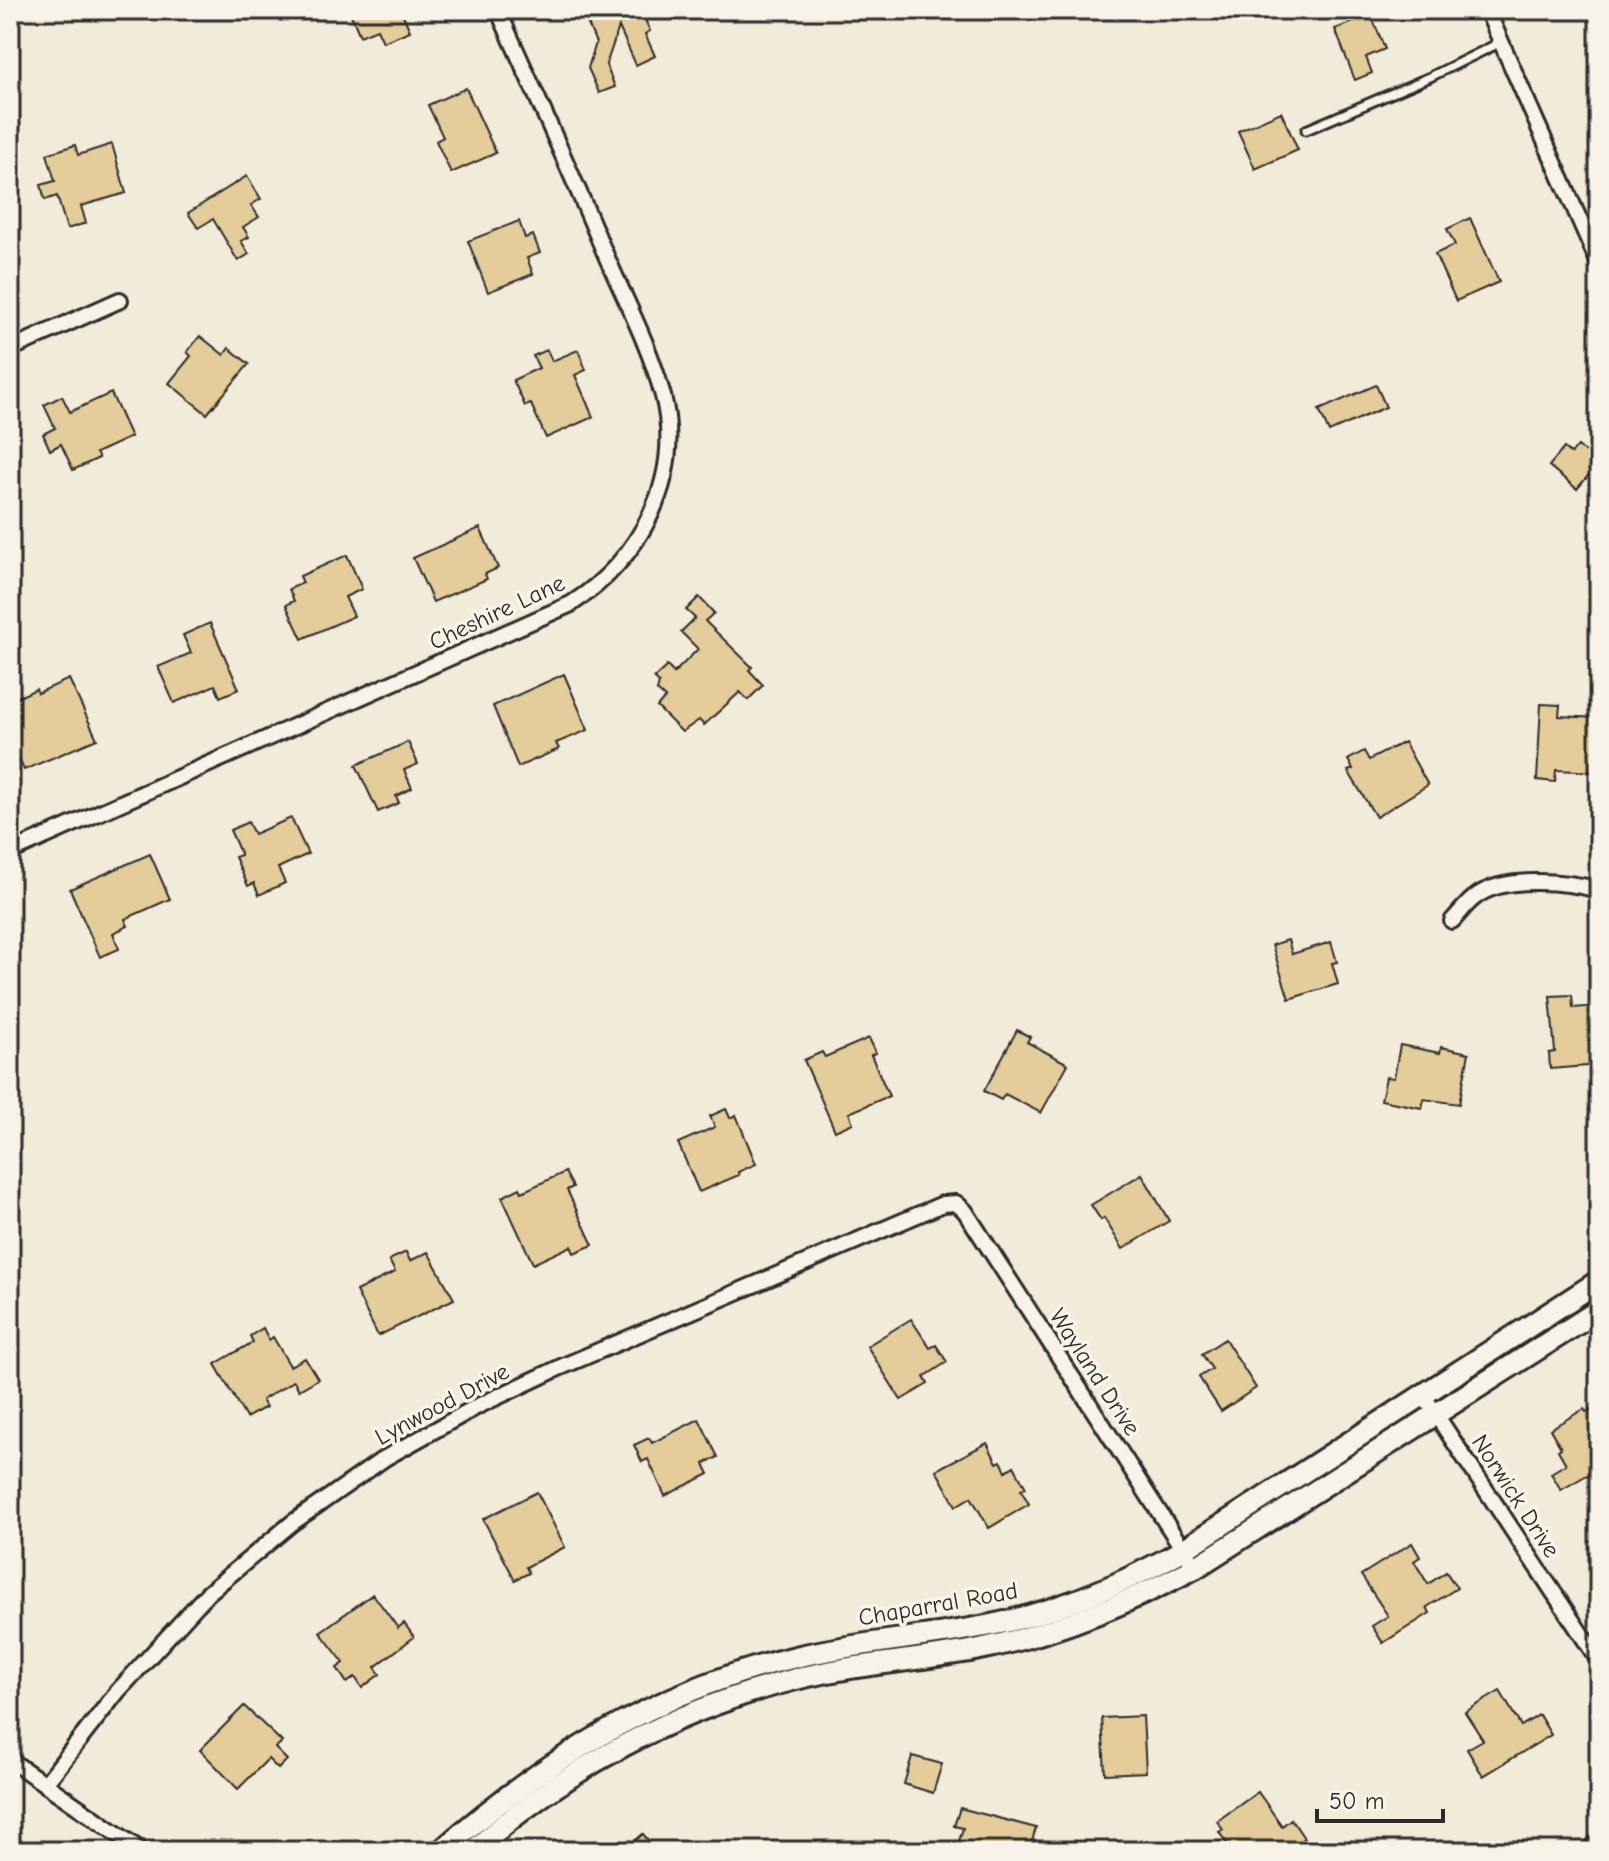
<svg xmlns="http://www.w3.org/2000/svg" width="1609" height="1861" viewBox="0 0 1609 1861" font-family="'Comic Neue',sans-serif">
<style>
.building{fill:#e4cc9b;stroke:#2b2b2b;stroke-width:2}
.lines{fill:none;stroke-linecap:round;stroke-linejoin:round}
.lane-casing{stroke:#2b2b2b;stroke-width:13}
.street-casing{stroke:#2b2b2b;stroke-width:20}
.secondary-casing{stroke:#2b2b2b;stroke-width:26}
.lane{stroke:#f7f3e8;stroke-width:7}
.street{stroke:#f7f3e8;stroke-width:14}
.secondary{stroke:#f7f3e8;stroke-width:20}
.labels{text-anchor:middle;stroke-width:7;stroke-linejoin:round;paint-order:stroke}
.street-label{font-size:24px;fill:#2b2b2b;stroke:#f7f3e8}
</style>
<rect width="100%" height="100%" fill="#f3ebd9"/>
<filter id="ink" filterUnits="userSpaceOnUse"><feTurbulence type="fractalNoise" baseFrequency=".0125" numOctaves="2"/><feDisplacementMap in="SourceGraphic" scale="16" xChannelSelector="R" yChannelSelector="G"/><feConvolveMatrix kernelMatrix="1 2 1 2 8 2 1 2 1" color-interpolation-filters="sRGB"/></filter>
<g filter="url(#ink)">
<!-- building -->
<g class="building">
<path d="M 349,10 L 401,10 L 410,31 L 383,42 L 377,29 L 360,36 Z"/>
<path d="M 582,10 L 641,10 L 650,31 L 645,34 L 655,56 L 636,65 L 619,27 L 606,65 L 615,87 L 599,93 L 588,68 L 596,43 Z"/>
<path d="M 1371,15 L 1385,49 L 1366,57 L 1372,73 L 1355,80 L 1335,29 Z"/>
<path d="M 466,88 L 496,153 L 451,173 L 436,141 L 443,137 L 428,105 Z"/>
<path d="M 1281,112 L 1298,150 L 1255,169 L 1238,131 Z"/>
<path d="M 112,144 L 126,193 L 81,206 L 86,223 L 67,229 L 57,196 L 45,200 L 41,185 L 55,181 L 47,154 L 75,145 L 78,155 Z"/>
<path d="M 247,176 L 261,199 L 251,205 L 259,217 L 243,227 L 249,237 L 241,241 L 249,254 L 238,261 L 213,219 L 198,228 L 188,213 Z"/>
<path d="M 1470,218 L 1499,282 L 1456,301 L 1435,254 L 1455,245 L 1447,229 Z"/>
<path d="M 519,221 L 525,238 L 533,235 L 540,253 L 527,258 L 533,274 L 488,292 L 468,241 Z"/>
<path d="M 200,336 L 224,355 L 229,348 L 249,364 L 207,414 L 169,383 L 191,356 L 187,352 Z"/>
<path d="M 547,350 L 552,361 L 578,350 L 586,370 L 575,375 L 593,417 L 546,438 L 531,404 L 525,406 L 513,380 L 539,368 L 533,356 Z"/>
<path d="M 1376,385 L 1386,407 L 1329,432 L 1319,410 Z"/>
<path d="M 111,393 L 131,437 L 96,453 L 99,458 L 73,470 L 61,444 L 50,450 L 43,434 L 55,428 L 44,405 L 62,396 L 70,412 Z"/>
<path d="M 1578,446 L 1599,463 L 1577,489 L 1549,466 L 1564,448 L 1571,454 Z"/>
<path d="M 480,528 L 498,568 L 485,574 L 487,579 L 433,602 L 413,558 Z"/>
<path d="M 347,555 L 362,589 L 345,597 L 354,616 L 302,639 L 286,605 L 294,601 L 289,589 L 303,583 L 300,576 Z"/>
<path d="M 699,597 L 714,613 L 705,621 L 752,667 L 749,670 L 763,685 L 748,700 L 740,692 L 704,725 L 699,720 L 682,732 L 657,707 L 665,698 L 657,691 L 659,683 L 654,678 L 667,666 L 674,673 L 698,649 L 681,632 L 695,618 L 686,610 Z"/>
<path d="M 210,623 L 239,689 L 220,697 L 215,685 L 174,703 L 158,667 L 191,653 L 183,635 Z"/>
<path d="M 564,674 L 588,730 L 556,743 L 559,749 L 518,767 L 493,706 Z"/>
<path d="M 69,679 L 97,739 L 24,770 L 10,740 L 10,701 L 36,689 L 38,693 Z"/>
<path d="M 1541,704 L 1560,705 L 1559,716 L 1599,718 L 1599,772 L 1556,770 L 1555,782 L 1537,780 Z"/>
<path d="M 408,742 L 418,764 L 404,770 L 412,788 L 396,796 L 399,803 L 378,812 L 356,765 Z"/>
<path d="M 1404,742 L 1428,785 L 1376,817 L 1348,771 L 1353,769 L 1348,760 L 1364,751 L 1369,760 Z"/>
<path d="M 291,818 L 308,854 L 278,868 L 285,883 L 259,895 L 254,883 L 248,886 L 235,857 L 241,855 L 230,830 L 248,822 L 254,834 Z"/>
<path d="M 150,854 L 170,899 L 125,919 L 128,926 L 113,933 L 119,949 L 100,957 L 70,889 Z"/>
<path d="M 1288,940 L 1292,954 L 1331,942 L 1337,962 L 1332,963 L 1338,984 L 1289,999 L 1272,945 Z"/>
<path d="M 1572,995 L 1573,1008 L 1599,1006 L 1599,1065 L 1550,1069 L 1549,1053 L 1555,1052 L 1550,996 Z"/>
<path d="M 1017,1030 L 1030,1037 L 1027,1042 L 1068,1064 L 1041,1113 L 1005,1094 L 1001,1100 L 984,1091 Z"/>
<path d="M 869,1038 L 876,1053 L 871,1055 L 889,1096 L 849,1113 L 853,1123 L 835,1131 L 804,1060 L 822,1052 L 825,1057 Z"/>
<path d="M 1400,1045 L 1440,1053 L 1441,1047 L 1469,1053 L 1459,1104 L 1424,1099 L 1422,1108 L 1381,1100 L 1386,1077 L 1394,1078 Z"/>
<path d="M 726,1109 L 730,1118 L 736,1115 L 756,1164 L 738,1172 L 739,1175 L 699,1192 L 678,1143 L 715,1127 L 710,1116 Z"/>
<path d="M 565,1172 L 573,1187 L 567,1190 L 593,1245 L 574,1253 L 571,1246 L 533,1264 L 502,1197 L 520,1188 L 522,1192 Z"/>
<path d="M 1142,1174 L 1169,1221 L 1123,1249 L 1104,1218 L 1101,1220 L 1091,1205 Z"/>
<path d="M 406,1252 L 410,1261 L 428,1252 L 454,1299 L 378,1336 L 356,1291 L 395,1272 L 389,1260 Z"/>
<path d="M 911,1319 L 930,1348 L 936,1345 L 947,1362 L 924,1377 L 928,1384 L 901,1400 L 867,1346 Z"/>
<path d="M 263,1328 L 269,1340 L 273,1337 L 290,1366 L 305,1358 L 318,1379 L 299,1390 L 294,1381 L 262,1400 L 266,1407 L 246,1418 L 215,1364 L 253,1342 L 250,1336 Z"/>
<path d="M 1225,1339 L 1256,1388 L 1221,1411 L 1199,1377 L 1212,1369 L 1202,1354 Z"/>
<path d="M 1599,1405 L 1599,1495 L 1587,1475 L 1561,1490 L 1551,1473 L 1566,1464 L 1558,1450 L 1561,1448 L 1550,1429 L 1584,1409 L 1586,1412 Z"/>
<path d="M 699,1419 L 718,1457 L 704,1464 L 709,1474 L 665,1496 L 648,1459 L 642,1462 L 634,1445 L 649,1438 L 652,1443 Z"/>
<path d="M 987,1443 L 997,1463 L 1001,1461 L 1006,1471 L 1014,1466 L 1026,1488 L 1021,1490 L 1029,1504 L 989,1528 L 971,1497 L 956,1506 L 936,1470 Z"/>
<path d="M 537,1492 L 565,1547 L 526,1567 L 529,1573 L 515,1580 L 483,1519 Z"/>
<path d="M 1412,1543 L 1420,1557 L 1414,1561 L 1428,1584 L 1446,1572 L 1457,1588 L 1427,1607 L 1430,1613 L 1383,1643 L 1372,1626 L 1388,1616 L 1361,1575 Z"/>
<path d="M 373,1594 L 398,1628 L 404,1623 L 414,1637 L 375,1667 L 380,1674 L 362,1688 L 355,1677 L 347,1683 L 337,1668 L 344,1663 L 320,1632 Z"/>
<path d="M 1500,1691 L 1521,1726 L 1539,1715 L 1551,1735 L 1483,1776 L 1467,1749 L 1483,1740 L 1465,1712 Z"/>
<path d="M 244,1706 L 282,1742 L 275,1748 L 287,1760 L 278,1769 L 268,1759 L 238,1789 L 200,1750 Z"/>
<path d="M 1143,1716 L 1146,1772 L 1105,1774 L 1102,1718 Z"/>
<path d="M 912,1756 L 942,1764 L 933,1793 L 904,1784 Z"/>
<path d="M 1258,1792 L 1282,1826 L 1291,1819 L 1304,1838 L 1286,1851 L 1232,1851 L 1219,1832 L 1223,1830 L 1217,1821 Z"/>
<path d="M 960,1808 L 1036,1828 L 1029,1851 L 956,1851 L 963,1828 L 954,1826 Z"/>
<path d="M 1599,1828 L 1599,1851 L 1590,1851 L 1583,1844 Z"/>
<path d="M 643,1834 L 657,1851 L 623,1851 Z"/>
</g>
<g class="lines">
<!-- lane casing -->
<g class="lane-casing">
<path id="lane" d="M 1306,130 L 1430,77 L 1501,42"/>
</g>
<!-- street casing -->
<g class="street-casing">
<g id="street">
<path d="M 1487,10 L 1599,264"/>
<path d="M 10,349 L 120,300"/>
<path d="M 10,852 L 571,604 C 640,560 684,478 663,396 C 649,343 622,294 601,244 C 568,165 533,88 498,10"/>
<path d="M 1452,921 C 1459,914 1466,904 1474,898 C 1501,875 1566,881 1599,890"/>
<path d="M 1423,1395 L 1599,1661"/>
<path d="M 10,1760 L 142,1851"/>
<path d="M 45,1784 L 118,1691 L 207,1594 L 292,1523 L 385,1458 L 478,1406 L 561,1367 L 943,1204 L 956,1203 L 965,1211 L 1195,1568"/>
</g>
</g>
<!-- secondary casing -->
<g class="secondary-casing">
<g id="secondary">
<path d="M 441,1851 C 545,1759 663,1687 800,1656 C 861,1642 924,1638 986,1626 C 1055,1613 1123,1584 1183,1550 L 1599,1281"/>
<path d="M 473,1851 C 564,1769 677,1709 796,1679 C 855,1664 915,1661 975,1650 C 1053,1635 1125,1605 1195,1568 L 1599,1310"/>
</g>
</g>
<!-- lane -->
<use href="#lane" class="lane"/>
<!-- street -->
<use href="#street" class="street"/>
<!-- secondary -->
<use href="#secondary" class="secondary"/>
</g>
</g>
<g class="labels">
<!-- street labels -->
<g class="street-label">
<text transform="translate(497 612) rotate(-25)" y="8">Cheshire Lane</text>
<text transform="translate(1095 1372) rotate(57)" y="8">Wayland Drive</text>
<text transform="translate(442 1404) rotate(-28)" y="8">Lynwood Drive</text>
<text transform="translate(1516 1496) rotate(57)" y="8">Norwick Drive</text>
<text transform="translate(938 1604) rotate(-10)" y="8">Chaparral Road</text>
</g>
</g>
<!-- margin -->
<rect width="1609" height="1861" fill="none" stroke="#f7f3e8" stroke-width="40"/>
<rect x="20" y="20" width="1569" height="1821" fill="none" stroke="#2b2b2b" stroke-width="3" filter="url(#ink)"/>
<!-- scale -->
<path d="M1317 1809v12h126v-12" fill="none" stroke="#2b2b2b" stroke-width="4"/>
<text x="1329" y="1809" font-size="24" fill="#2b2b2b" stroke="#f7f3e8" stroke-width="6" paint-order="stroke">50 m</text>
</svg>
